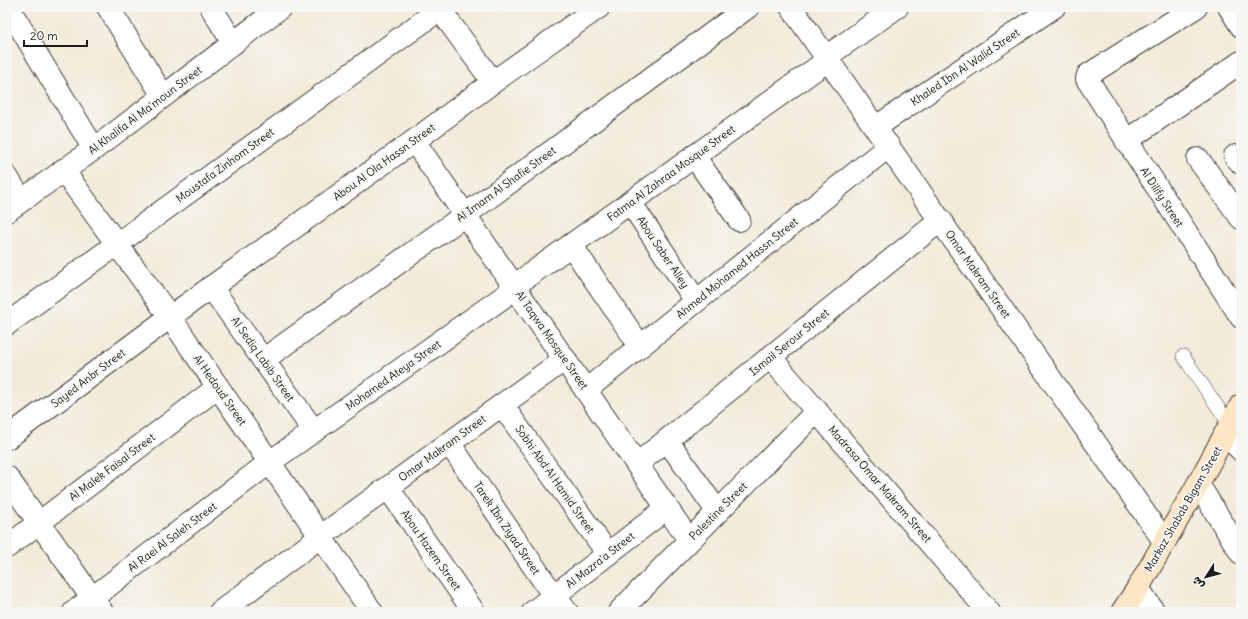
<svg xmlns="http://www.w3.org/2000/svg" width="1248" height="619" viewBox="0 0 1248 619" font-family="Delius,'Playpen Sans Arabic',sans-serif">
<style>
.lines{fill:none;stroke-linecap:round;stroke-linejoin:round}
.service-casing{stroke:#3c3b38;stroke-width:14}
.minor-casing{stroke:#3c3b38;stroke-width:24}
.secondary-casing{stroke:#3c3b38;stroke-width:24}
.service{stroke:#fff;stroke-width:13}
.minor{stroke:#fff;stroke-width:22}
.secondary{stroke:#fee5c5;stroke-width:22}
.labels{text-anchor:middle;stroke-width:4;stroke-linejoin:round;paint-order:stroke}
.street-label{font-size:11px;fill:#1c1c1c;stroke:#f6f6f2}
</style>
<rect width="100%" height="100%" fill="#f6f6f2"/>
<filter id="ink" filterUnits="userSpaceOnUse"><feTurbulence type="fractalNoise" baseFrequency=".025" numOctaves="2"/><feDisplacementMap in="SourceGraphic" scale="8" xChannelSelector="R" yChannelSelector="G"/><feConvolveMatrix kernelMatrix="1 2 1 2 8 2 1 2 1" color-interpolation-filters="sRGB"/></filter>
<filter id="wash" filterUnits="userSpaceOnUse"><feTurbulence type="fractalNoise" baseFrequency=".012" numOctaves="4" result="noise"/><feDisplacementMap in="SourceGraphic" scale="16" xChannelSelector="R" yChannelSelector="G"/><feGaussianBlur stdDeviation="0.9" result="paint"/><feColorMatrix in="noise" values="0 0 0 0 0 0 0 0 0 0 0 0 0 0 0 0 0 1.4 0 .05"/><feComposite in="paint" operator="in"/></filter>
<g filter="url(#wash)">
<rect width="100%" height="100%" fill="#f2ebd9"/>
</g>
<g filter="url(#ink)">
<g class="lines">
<!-- service casing -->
<g class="service-casing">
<path id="service" d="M 1183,356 L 1230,425"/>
</g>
<!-- minor casing -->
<g class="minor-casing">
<g id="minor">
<path d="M 8,7 L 94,149"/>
<path d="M 108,7 L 163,96"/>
<path d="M 211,7 L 233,43"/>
<path d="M 438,7 L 493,82"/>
<path d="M 791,7 L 1164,541"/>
<path d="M 1196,7 L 1088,75 L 1087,79 L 1241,317"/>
<path d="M 1229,7 L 1241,26"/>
<path d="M 826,57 L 897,7"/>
<path d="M 876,127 L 1054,7"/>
<path d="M 414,141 L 689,540"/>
<path d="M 1126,141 L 1241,62"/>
<path d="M 694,156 L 739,220"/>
<path d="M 1235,156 L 1241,163"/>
<path d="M 1198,159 L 1241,218"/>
<path d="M 63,170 L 170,317 L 372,612"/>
<path d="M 7,177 L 21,200"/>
<path d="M 630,202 L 696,301"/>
<path d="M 7,211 L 94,149 L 281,7"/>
<path d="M 571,245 L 640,346"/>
<path d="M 514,286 L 828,60"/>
<path d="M 211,287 L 314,431"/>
<path d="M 7,324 L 443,7"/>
<path d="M 770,357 L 989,612"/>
<path d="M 263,360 L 465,215 L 748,7"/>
<path d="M 586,390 L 889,146"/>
<path d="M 502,405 L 608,554"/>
<path d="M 1225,434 L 1241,450"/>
<path d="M 7,438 L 170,317 L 414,141 L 493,82 L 599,7"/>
<path d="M 667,440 L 717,511"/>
<path d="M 449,443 L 554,596 L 567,612"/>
<path d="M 637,464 L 941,220"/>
<path d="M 7,477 L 102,612"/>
<path d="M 1198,484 L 1241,553"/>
<path d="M 388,488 L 474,612"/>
<path d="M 7,547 L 218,387"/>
<path d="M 1138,588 L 1154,612"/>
<path d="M 74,612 L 270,462 L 516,288"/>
<path d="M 220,612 L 320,537 L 565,359"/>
<path d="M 533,612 L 667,508"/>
<path d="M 619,612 L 817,411"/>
</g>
</g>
<!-- secondary casing -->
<g class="secondary-casing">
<path id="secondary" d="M 1122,612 L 1138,588 L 1198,484 L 1241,405"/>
</g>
<!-- service -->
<use href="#service" class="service"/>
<!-- minor -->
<use href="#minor" class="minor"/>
<!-- secondary -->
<use href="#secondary" class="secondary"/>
</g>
</g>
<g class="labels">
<!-- street labels -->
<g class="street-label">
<text transform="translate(965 67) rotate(-34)" y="4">Khaled Ibn Al Walid Street</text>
<text transform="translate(145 110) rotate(-37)" y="4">Al Khalifa Al Ma'moun Street</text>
<text transform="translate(384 162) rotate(-36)" y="4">Abou Al Ola Hassn Street</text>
<text transform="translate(225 165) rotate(-36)" y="4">Moustafa Zinhom Street</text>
<text transform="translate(671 173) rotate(-36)" y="4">Fatma Al Zahraa Mosque Street</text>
<text transform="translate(506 184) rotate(-36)" y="4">Al Imam Al Shafie Street</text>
<text transform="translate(1162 197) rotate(57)" y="4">Al Dilify Street</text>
<text transform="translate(663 252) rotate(56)" y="4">Abou Saber Alley</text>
<text transform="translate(737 268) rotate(-39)" y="4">Ahmed Mohamed Hassn Street</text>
<text transform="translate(978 274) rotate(55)" y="4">Omar Makram Street</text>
<text transform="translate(552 340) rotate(55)" y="4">Al Taqwa Mosque Street</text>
<text transform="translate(789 342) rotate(-39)" y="4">Ismail Serour Street</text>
<text transform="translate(263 359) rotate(55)" y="4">Al Sediq Labib Street</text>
<text transform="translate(393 375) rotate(-35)" y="4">Mohamed Ateya Street</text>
<text transform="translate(88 378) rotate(-37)" y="4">Sayed Anbr Street</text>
<text transform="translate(220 390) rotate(55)" y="4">Al Hedoud Street</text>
<text transform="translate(442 448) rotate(-36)" y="4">Omar Makram Street</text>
<text transform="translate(112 467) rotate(-37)" y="4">Al Malek Faisal Street</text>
<text transform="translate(555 479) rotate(55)" y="4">Sobhi Abd Al Hamid Street</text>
<text transform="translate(880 484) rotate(49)" y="4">Madrasa Omar Makram Street</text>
<text transform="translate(1183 509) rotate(-60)" y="4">Markaz Shabab Bigam Street</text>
<text transform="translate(718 511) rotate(-45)" y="4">Palestine Street</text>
<text transform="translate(507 528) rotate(56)" y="4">Tarek Ibn Ziyad Street</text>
<text transform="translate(172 537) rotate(-37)" y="4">Al Raei Al Saleh Street</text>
<text transform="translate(431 550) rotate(55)" y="4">Abou Hazem Street</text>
<text transform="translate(600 560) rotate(-38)" y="4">Al Mazra'a Street</text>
</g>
</g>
<!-- margin -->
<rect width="1248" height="619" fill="none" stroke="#f6f6f2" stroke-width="24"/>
<!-- north arrow -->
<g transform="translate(1206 577) rotate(234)" stroke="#f6f6f2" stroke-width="3" paint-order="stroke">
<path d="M0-3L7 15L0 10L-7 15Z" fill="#1c1c1c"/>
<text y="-6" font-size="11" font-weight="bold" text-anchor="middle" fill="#1c1c1c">ش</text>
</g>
<!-- scale -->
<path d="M24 40v6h63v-6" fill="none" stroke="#1c1c1c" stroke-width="2"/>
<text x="30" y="40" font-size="12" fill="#1c1c1c" stroke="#f6f6f2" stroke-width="3" paint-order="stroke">20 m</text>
</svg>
